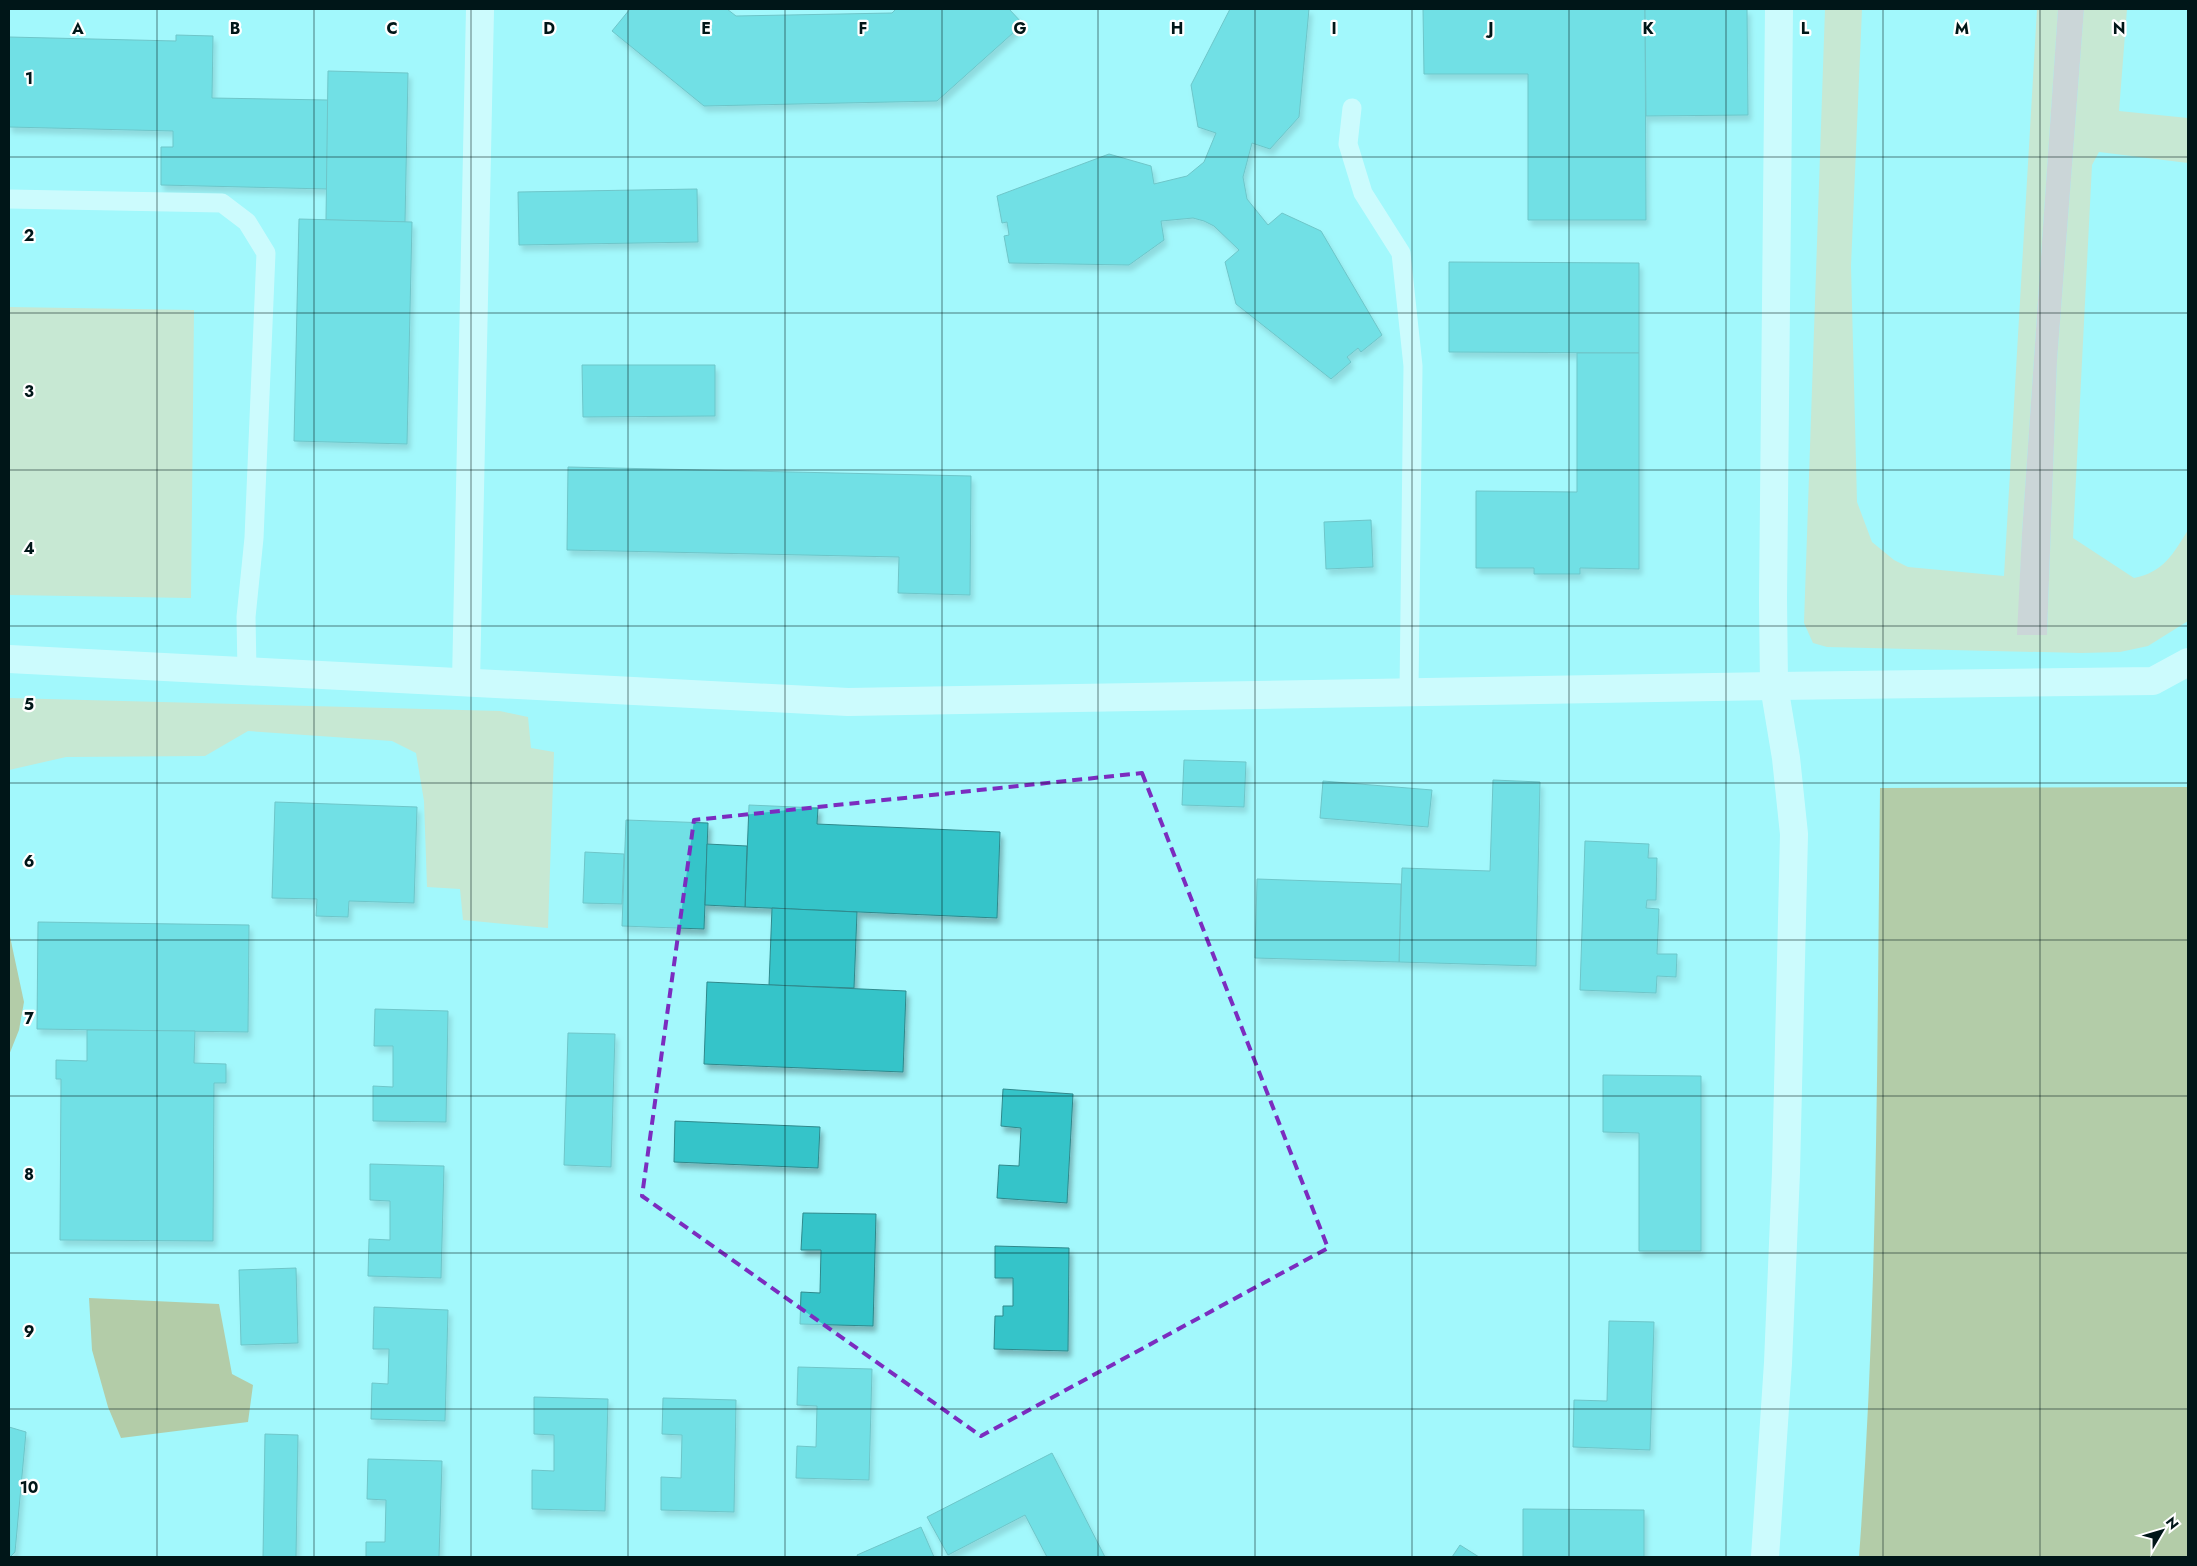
<svg xmlns="http://www.w3.org/2000/svg" width="2197" height="1566" viewBox="0 0 2197 1566" font-family="Jost,sans-serif">
<style>
.green{fill:#f3d4a3}
.forest{fill:#c79844}
.water{fill:#fcadae}
.building{fill:#36c4c9;stroke:#2f898c;filter:url(#shadow)}
.lines{fill:none;stroke-linecap:round;stroke-linejoin:round}
.service{stroke:#fff;stroke-width:19}
.minor{stroke:#fff;stroke-width:28}
.tertiary{stroke:#fff;stroke-width:28}
.marked{fill:none;stroke:#7b2cbf;stroke-width:4;stroke-dasharray:10 6;stroke-linejoin:round}
.grid{fill:none;stroke:#001618;stroke-width:1;stroke-opacity:0.55}
.grid-label{font-size:16px;text-anchor:middle;font-weight:bold;fill:#001618;stroke:#fff;stroke-width:4.5;stroke-linejoin:round;paint-order:stroke}
</style>
<defs>
<filter id="shadow"><feDropShadow dx="3" dy="5.5" stdDeviation="2.5" flood-color="#0004"/></filter>
</defs>
<rect width="100%" height="100%" fill="#a3f8fc"/>
<!-- green -->
<g class="green">
<path d="M 1825,9 L 1862,9 L 1851,266 L 1857,502 L 1872,542 L 1894,560 L 1908,567 L 2004,576 L 2037,9 L 2058,9 L 2022,533 L 2018,635 L 2047,635 L 2057,361 L 2084,9 L 2127,9 L 2119,111 L 2188,118 L 2188,163 L 2099,152 L 2092,165 L 2073,538 L 2134,578 C 2164,572 2173,554 2188,530 L 2188,621 L 2148,646 L 2120,652 L 2081,653 L 1827,647 L 1813,643 L 1804,623 Z"/>
<path d="M 9,307 L 194,310 L 191,598 L 9,595 Z"/>
<path d="M 9,698 L 500,711 L 528,717 L 531,748 L 554,752 L 548,928 L 463,920 L 460,889 L 427,887 L 424,801 L 416,753 L 392,741 L 248,731 L 205,756 L 66,757 L 9,770 Z"/>
</g>
<!-- forest -->
<g class="forest">
<path d="M 2188,787 L 2188,1557 L 1859,1557 C 1878,1301 1877,1044 1880,788 Z"/>
<path d="M 9,932 L 24,1002 L 19,1030 L 9,1055 Z"/>
<path d="M 89,1298 L 219,1304 L 232,1374 L 253,1385 L 248,1422 L 121,1438 L 108,1407 L 92,1350 Z"/>
</g>
<!-- water -->
<path class="water" d="M 2058,9 L 2084,9 L 2057,361 L 2047,635 L 2017,635 L 2022,533 Z"/>
<!-- building -->
<g class="building">
<path d="M 630,9 L 727,9 L 736,16 L 892,13 L 896,9 L 1009,9 L 1023,24 L 937,101 L 704,106 L 612,31 Z"/>
<path d="M 1230,9 L 1309,9 L 1299,117 L 1270,149 L 1252,143 L 1243,177 L 1247,199 L 1268,225 L 1282,213 L 1321,231 L 1382,335 L 1361,352 L 1358,348 L 1347,357 L 1351,362 L 1331,379 L 1236,304 L 1225,262 L 1239,250 L 1214,226 L 1204,221 L 1193,218 L 1161,221 L 1164,240 L 1129,265 L 1009,263 L 1004,236 L 1009,235 L 1007,222 L 1002,223 L 997,196 L 1109,154 L 1151,166 L 1154,184 L 1187,176 L 1204,162 L 1216,133 L 1198,127 L 1191,85 Z"/>
<path d="M 1423,9 L 1645,9 L 1646,220 L 1528,220 L 1528,74 L 1424,74 Z"/>
<path d="M 1645,9 L 1747,9 L 1748,115 L 1646,116 Z"/>
<path d="M 176,35 L 213,36 L 212,98 L 328,100 L 327,189 L 161,185 L 161,147 L 173,147 L 173,131 L 9,127 L 9,37 L 176,41 Z"/>
<path d="M 328,71 L 408,73 L 405,222 L 326,220 Z"/>
<path d="M 697,189 L 698,242 L 519,245 L 518,192 Z"/>
<path d="M 299,219 L 412,222 L 407,444 L 294,441 Z"/>
<path d="M 1449,262 L 1639,263 L 1639,353 L 1449,352 Z"/>
<path d="M 1577,353 L 1639,353 L 1639,569 L 1580,568 L 1580,574 L 1534,574 L 1534,568 L 1476,568 L 1476,491 L 1577,492 Z"/>
<path d="M 582,365 L 715,365 L 715,416 L 583,417 Z"/>
<path d="M 568,467 L 971,476 L 970,595 L 898,593 L 899,557 L 567,550 Z"/>
<path d="M 1371,520 L 1373,567 L 1326,569 L 1324,522 Z"/>
<path d="M 1184,760 L 1246,762 L 1244,807 L 1182,805 Z"/>
<path d="M 1493,780 L 1540,782 L 1536,966 L 1399,962 L 1402,868 L 1490,871 Z"/>
<path d="M 1323,781 L 1432,790 L 1428,827 L 1320,818 Z"/>
<path d="M 275,802 L 417,807 L 414,903 L 349,901 L 348,917 L 316,916 L 317,899 L 272,898 Z"/>
<path d="M 749,805 L 818,808 L 817,824 L 1000,832 L 997,918 L 745,907 Z"/>
<path d="M 626,820 L 708,823 L 704,929 L 622,926 Z"/>
<path d="M 1585,841 L 1649,844 L 1648,858 L 1657,858 L 1656,900 L 1647,900 L 1646,908 L 1659,909 L 1657,954 L 1677,954 L 1676,977 L 1657,976 L 1656,993 L 1580,990 Z"/>
<path d="M 707,844 L 747,846 L 745,907 L 705,905 Z"/>
<path d="M 585,852 L 624,854 L 622,904 L 583,903 Z"/>
<path d="M 1257,879 L 1401,884 L 1399,962 L 1255,958 Z"/>
<path d="M 772,908 L 857,912 L 854,988 L 769,985 Z"/>
<path d="M 38,922 L 249,925 L 248,1032 L 37,1029 Z"/>
<path d="M 707,982 L 906,991 L 903,1072 L 704,1064 Z"/>
<path d="M 375,1009 L 448,1011 L 446,1122 L 373,1121 L 373,1086 L 393,1087 L 393,1046 L 374,1046 Z"/>
<path d="M 87,1030 L 195,1031 L 194,1063 L 226,1064 L 226,1083 L 214,1083 L 213,1241 L 60,1240 L 61,1079 L 56,1079 L 56,1060 L 87,1061 Z"/>
<path d="M 568,1033 L 615,1034 L 611,1167 L 564,1165 Z"/>
<path d="M 1603,1075 L 1701,1076 L 1701,1251 L 1639,1251 L 1639,1133 L 1603,1132 Z"/>
<path d="M 1003,1089 L 1073,1094 L 1067,1203 L 997,1198 L 999,1165 L 1019,1166 L 1021,1128 L 1001,1126 Z"/>
<path d="M 675,1121 L 820,1127 L 818,1168 L 674,1162 Z"/>
<path d="M 370,1164 L 444,1166 L 441,1278 L 368,1276 L 369,1239 L 390,1240 L 390,1201 L 370,1200 Z"/>
<path d="M 803,1213 L 876,1214 L 873,1326 L 800,1324 L 801,1292 L 820,1293 L 821,1250 L 801,1250 Z"/>
<path d="M 995,1246 L 1069,1248 L 1068,1351 L 994,1349 L 995,1316 L 1003,1316 L 1003,1306 L 1013,1306 L 1013,1278 L 995,1278 Z"/>
<path d="M 296,1268 L 298,1343 L 241,1345 L 239,1270 Z"/>
<path d="M 374,1307 L 448,1310 L 445,1421 L 371,1419 L 372,1383 L 388,1384 L 389,1349 L 373,1349 Z"/>
<path d="M 1609,1321 L 1654,1322 L 1650,1450 L 1573,1447 L 1574,1400 L 1607,1401 Z"/>
<path d="M 798,1367 L 872,1369 L 869,1480 L 796,1478 L 797,1446 L 816,1447 L 817,1406 L 797,1405 Z"/>
<path d="M 534,1397 L 608,1399 L 605,1511 L 532,1509 L 532,1470 L 554,1471 L 554,1435 L 534,1434 Z"/>
<path d="M 663,1398 L 736,1400 L 734,1512 L 661,1510 L 661,1477 L 681,1478 L 682,1435 L 662,1434 Z"/>
<path d="M 9,1427 L 26,1432 L 15,1552 L 10,1557 Z"/>
<path d="M 265,1434 L 298,1435 L 296,1557 L 263,1557 Z"/>
<path d="M 1052,1453 L 1105,1557 L 1047,1557 L 1025,1515 L 948,1555 L 927,1517 Z"/>
<path d="M 368,1459 L 442,1461 L 439,1557 L 366,1557 L 366,1542 L 385,1542 L 386,1500 L 367,1499 Z"/>
<path d="M 1523,1509 L 1644,1510 L 1644,1557 L 1523,1557 Z"/>
<path d="M 921,1527 L 934,1557 L 858,1557 L 857,1555 Z"/>
<path d="M 1460,1545 L 1479,1557 L 1452,1557 Z"/>
</g>
<g class="lines">
<!-- service -->
<g class="service">
<path d="M 1352,108 L 1348,144 L 1363,193 L 1401,253 L 1413,366 L 1409,692"/>
<path d="M 9,199 L 222,203 L 247,222 L 266,253 L 254,538 L 246,617 L 247,671"/>
</g>
<!-- minor -->
<g class="minor">
<path d="M 466,682 L 480,9"/>
<path d="M 1774,686 L 2153,681 L 2188,662"/>
</g>
<!-- tertiary -->
<g class="tertiary">
<path d="M 9,659 L 848,702 L 1774,686"/>
<path d="M 1765,1557 L 1778,1363 L 1786,1172 L 1794,834 L 1786,758 L 1774,686 L 1773,599 L 1779,9"/>
</g>
</g>
<!-- marked area -->
<path d="M0 0H2197V1566H0ZM 1142,773 L 1328,1248 L 981,1436 L 642,1196 L 694,820 Z" fill="#a3f8fc" fill-opacity=".55" fill-rule="evenodd"/>
<path class="marked" d="M 1142,773 L 1328,1248 L 981,1436 L 642,1196 L 694,820 Z"/>
<!-- grid -->
<path class="grid" d="M 157,9 L 157,1557M 314,9 L 314,1557M 471,9 L 471,1557M 628,9 L 628,1557M 785,9 L 785,1557M 942,9 L 942,1557M 1098,9 L 1098,1557M 1255,9 L 1255,1557M 1412,9 L 1412,1557M 1569,9 L 1569,1557M 1726,9 L 1726,1557M 1883,9 L 1883,1557M 2040,9 L 2040,1557M 9,157 L 2188,157M 9,313 L 2188,313M 9,470 L 2188,470M 9,626 L 2188,626M 9,783 L 2188,783M 9,940 L 2188,940M 9,1096 L 2188,1096M 9,1253 L 2188,1253M 9,1409 L 2188,1409"/>
<g class="grid-label">
<text x="78" y="34">A</text>
<text x="235" y="34">B</text>
<text x="392" y="34">C</text>
<text x="549" y="34">D</text>
<text x="706" y="34">E</text>
<text x="863" y="34">F</text>
<text x="1020" y="34">G</text>
<text x="1177" y="34">H</text>
<text x="1334" y="34">I</text>
<text x="1491" y="34">J</text>
<text x="1648" y="34">K</text>
<text x="1805" y="34">L</text>
<text x="1962" y="34">M</text>
<text x="2119" y="34">N</text>
<text x="29" y="84">1</text>
<text x="29" y="241">2</text>
<text x="29" y="397">3</text>
<text x="29" y="554">4</text>
<text x="29" y="710">5</text>
<text x="29" y="867">6</text>
<text x="29" y="1024">7</text>
<text x="29" y="1180">8</text>
<text x="29" y="1337">9</text>
<text x="29" y="1493">10</text>
</g>
<!-- border -->
<rect width="2197" height="1566" fill="none" stroke="#001618" stroke-width="20"/>
<!-- north arrow -->
<g transform="translate(2162 1531) rotate(52)" stroke="#ffffff" stroke-width="4" paint-order="stroke">
<path d="M0-4L9 19L0 12L-9 19Z" fill="#001618"/>
<text y="-8" font-size="14" font-weight="bold" text-anchor="middle" fill="#001618">N</text>
</g>
</svg>
